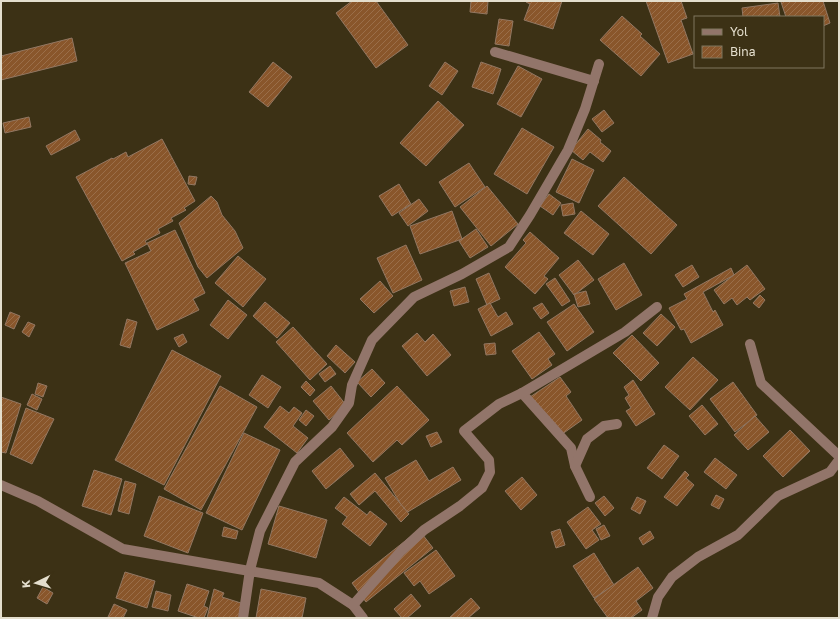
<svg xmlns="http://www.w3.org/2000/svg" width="840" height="619" viewBox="0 0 840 619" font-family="'Golos Text',sans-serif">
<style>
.building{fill:url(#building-hatch);stroke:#927762}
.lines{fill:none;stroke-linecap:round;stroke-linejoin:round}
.minor{stroke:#92756a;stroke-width:10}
</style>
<defs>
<pattern id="building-hatch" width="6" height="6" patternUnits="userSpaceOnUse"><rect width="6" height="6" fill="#89562b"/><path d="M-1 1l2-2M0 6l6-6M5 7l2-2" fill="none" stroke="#9a6e49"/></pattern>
</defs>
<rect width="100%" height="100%" fill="#3c3115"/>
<!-- building -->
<g class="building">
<path d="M 352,1 L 376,1 L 408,45 L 376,68 L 336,13 Z"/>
<path d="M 471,1 L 488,1 L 487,14 L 470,12 Z"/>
<path d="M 526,1 L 562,1 L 553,29 L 524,20 L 530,4 L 526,2 Z"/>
<path d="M 646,1 L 681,1 L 687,18 L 681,20 L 693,54 L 668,63 Z"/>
<path d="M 784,1 L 823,1 L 830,23 L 823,26 L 823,17 L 786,17 L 781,2 Z"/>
<path d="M 778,3 L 780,17 L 743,17 L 742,8 Z"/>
<path d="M 622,16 L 642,34 L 640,36 L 660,54 L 641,76 L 600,40 Z"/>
<path d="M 499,19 L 513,21 L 509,46 L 495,44 Z"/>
<path d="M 72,38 L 77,61 L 1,80 L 1,56 Z"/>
<path d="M 273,62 L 292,77 L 268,107 L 249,92 Z"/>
<path d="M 445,62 L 458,71 L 442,95 L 429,86 Z"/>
<path d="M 481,62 L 501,69 L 493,94 L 472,87 Z"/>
<path d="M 518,66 L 542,79 L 521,117 L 497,104 Z"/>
<path d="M 438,101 L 464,125 L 426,166 L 400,143 Z"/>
<path d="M 604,110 L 614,123 L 602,132 L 592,119 Z"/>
<path d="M 29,117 L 31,127 L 5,133 L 3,123 Z"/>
<path d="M 522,128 L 554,147 L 527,194 L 494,174 Z"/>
<path d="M 588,129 L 601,140 L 600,142 L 611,151 L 603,162 L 590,152 L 583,160 L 571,150 Z"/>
<path d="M 75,130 L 80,140 L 51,155 L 46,146 Z"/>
<path d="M 162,139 L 195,201 L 184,208 L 186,210 L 171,218 L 173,221 L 158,229 L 160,233 L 145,241 L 147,244 L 133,252 L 135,254 L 122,261 L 76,177 L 112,158 L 113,159 L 126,152 L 128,157 Z"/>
<path d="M 572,159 L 594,170 L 579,203 L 556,192 Z"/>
<path d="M 469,163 L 485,187 L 455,207 L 439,182 Z"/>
<path d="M 189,176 L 197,177 L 195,185 L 188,184 Z"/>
<path d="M 624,177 L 677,225 L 651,254 L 598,206 Z"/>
<path d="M 399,184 L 411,204 L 392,216 L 379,196 Z"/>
<path d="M 487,186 L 518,224 L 491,246 L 460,207 Z"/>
<path d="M 549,194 L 561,203 L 553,215 L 540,206 Z"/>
<path d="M 211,196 L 217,202 L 222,215 L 235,231 L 243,248 L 207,278 L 198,267 L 179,223 Z"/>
<path d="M 419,199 L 428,211 L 408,226 L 399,213 Z"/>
<path d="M 573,203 L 575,214 L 563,216 L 561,205 Z"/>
<path d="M 452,211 L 462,239 L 420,254 L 410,226 Z"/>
<path d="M 581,211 L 609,234 L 593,255 L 564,233 Z"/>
<path d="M 476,229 L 488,247 L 470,258 L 459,241 Z"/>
<path d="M 175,230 L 205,293 L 193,299 L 199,310 L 157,330 L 125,263 L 151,251 L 147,243 Z"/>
<path d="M 530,232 L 559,258 L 544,276 L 548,279 L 535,294 L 505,267 L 526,243 L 523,240 Z"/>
<path d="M 406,245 L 422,280 L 393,293 L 377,258 Z"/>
<path d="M 238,256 L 266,279 L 243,307 L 215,283 Z"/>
<path d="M 578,260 L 594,280 L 574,295 L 559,275 Z"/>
<path d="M 624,263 L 642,295 L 616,310 L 598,279 Z"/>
<path d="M 692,265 L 699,277 L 683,287 L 675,275 Z"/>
<path d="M 747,265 L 765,289 L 750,300 L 747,297 L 737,305 L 732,298 L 724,304 L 714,290 Z"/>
<path d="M 731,268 L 734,275 L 703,292 L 713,312 L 715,310 L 723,325 L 691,343 L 684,329 L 681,330 L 669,308 L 687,299 L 684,294 Z"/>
<path d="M 489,273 L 500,299 L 487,305 L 476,279 Z"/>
<path d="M 555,278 L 570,301 L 562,306 L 546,284 Z"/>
<path d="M 380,281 L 393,296 L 374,313 L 360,299 Z"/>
<path d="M 465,287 L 469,302 L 454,306 L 450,291 Z"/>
<path d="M 586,291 L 590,304 L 578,307 L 574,294 Z"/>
<path d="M 760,295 L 765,300 L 759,308 L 753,303 Z"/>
<path d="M 228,300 L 247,315 L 228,339 L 210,325 Z"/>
<path d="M 265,302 L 290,323 L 277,338 L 253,316 Z"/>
<path d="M 490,303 L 498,317 L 506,312 L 513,324 L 491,336 L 478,309 Z"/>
<path d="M 542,303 L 549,313 L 541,319 L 533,308 Z"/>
<path d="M 574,304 L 594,332 L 567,351 L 547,322 Z"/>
<path d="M 10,312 L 20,316 L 14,329 L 5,325 Z"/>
<path d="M 661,314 L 675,327 L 657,346 L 643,333 Z"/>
<path d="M 127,319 L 137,322 L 130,348 L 120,345 Z"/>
<path d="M 28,322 L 35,325 L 29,337 L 22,332 Z"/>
<path d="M 293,327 L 327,364 L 310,380 L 276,342 Z"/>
<path d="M 539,332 L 555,354 L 548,359 L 552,365 L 532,379 L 512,351 Z"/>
<path d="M 417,333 L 425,342 L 433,334 L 451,355 L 427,376 L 402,346 Z"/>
<path d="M 183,334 L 187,342 L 179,347 L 174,338 Z"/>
<path d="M 632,335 L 659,363 L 641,381 L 613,353 Z"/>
<path d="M 495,343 L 496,354 L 486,355 L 484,344 Z"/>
<path d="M 336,345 L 355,362 L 345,373 L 327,356 Z"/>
<path d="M 172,350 L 221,376 L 164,485 L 115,460 Z"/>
<path d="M 693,357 L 718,380 L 690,410 L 665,387 Z"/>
<path d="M 330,366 L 336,374 L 325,382 L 319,374 Z"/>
<path d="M 372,369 L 385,383 L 371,397 L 357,382 Z"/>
<path d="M 262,375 L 281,387 L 268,408 L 249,395 Z"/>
<path d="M 560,377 L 571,392 L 566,396 L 582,420 L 558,437 L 530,397 Z"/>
<path d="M 633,380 L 655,414 L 636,426 L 626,411 L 631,408 L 625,398 L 629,395 L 624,387 Z"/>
<path d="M 306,381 L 315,390 L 310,396 L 301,387 Z"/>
<path d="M 733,382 L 757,415 L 735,432 L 710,399 Z"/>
<path d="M 38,383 L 47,386 L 43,397 L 35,394 Z"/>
<path d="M 220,386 L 257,407 L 201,510 L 164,489 Z"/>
<path d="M 331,386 L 346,405 L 329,420 L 313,401 Z"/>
<path d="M 397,386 L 429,420 L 402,445 L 397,440 L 373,462 L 347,433 Z"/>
<path d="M 32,394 L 42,399 L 37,410 L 27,405 Z"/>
<path d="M 1,397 L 21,404 L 6,453 L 1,452 Z"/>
<path d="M 702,405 L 718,424 L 705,435 L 689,416 Z"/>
<path d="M 280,406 L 289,413 L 294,407 L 302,413 L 293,426 L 308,438 L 297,453 L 264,427 Z"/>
<path d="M 26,408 L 54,419 L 32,464 L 10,454 Z"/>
<path d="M 306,410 L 314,416 L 306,426 L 299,420 Z"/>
<path d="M 755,416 L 769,432 L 748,450 L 734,435 Z"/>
<path d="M 790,430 L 810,451 L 783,477 L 763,456 Z"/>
<path d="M 437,432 L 442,442 L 431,447 L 426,436 Z"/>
<path d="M 244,433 L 280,450 L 242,530 L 206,513 Z"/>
<path d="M 664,445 L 679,456 L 662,479 L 647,468 Z"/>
<path d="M 340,448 L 354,466 L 326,489 L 312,471 Z"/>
<path d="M 715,458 L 737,475 L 726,489 L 704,472 Z"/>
<path d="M 416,460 L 429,481 L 453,467 L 461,480 L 406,513 L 385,478 Z"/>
<path d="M 94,470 L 122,479 L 111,515 L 82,506 Z"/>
<path d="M 685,471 L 689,475 L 686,478 L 694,485 L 677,506 L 664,497 Z"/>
<path d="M 375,473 L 409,514 L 401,522 L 375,491 L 359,505 L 350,494 Z"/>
<path d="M 522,477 L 537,495 L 521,510 L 505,491 Z"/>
<path d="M 125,481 L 136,484 L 129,514 L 118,511 Z"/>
<path d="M 716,495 L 724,499 L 719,509 L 711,505 Z"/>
<path d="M 159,496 L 203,513 L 188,553 L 144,536 Z"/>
<path d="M 604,496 L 614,508 L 605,516 L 595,503 Z"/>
<path d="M 344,497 L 367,515 L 370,511 L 387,524 L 370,546 L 342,524 L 347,517 L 335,508 Z"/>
<path d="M 637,497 L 646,501 L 640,514 L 631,509 Z"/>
<path d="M 279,506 L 327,520 L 316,558 L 268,544 Z"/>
<path d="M 588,507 L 601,524 L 592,530 L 599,540 L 586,549 L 567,522 Z"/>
<path d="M 604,525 L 610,536 L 601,540 L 596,529 Z"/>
<path d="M 224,527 L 238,531 L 236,539 L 222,536 Z"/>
<path d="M 560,529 L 565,545 L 556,548 L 551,532 Z"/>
<path d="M 419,530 L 433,548 L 366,602 L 352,583 Z"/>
<path d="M 650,531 L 654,538 L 643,545 L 639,538 Z"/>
<path d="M 436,550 L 455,576 L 429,594 L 420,581 L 414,586 L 404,573 Z"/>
<path d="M 594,553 L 614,585 L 594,598 L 573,566 Z"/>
<path d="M 638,567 L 653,588 L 636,601 L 642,610 L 631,618 L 608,618 L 594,599 Z"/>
<path d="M 125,572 L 155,581 L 147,608 L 116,598 Z"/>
<path d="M 187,584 L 209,591 L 204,606 L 208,608 L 204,618 L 199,618 L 178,611 Z"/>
<path d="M 43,587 L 53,593 L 47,604 L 37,598 Z"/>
<path d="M 214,589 L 224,593 L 222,597 L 244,604 L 240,618 L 207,618 Z"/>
<path d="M 261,589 L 306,598 L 302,618 L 256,618 Z"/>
<path d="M 156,591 L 171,595 L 168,611 L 152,607 Z"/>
<path d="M 411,594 L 421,606 L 407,618 L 402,618 L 394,609 Z"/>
<path d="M 471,598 L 480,608 L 468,618 L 449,618 Z"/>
<path d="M 114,604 L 127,610 L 123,618 L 111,618 L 108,617 Z"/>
</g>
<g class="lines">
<!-- minor -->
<g class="minor">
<path d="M 495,52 L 594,81"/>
<path d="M 750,344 L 761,383 L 839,456"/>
<path d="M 522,393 L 571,448 L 575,466 L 590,497"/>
<path d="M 575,466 L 587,439 L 604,426 L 617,424"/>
<path d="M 1,485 L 38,501 L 123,549 L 319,583 L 353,605 L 363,618"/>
<path d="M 353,605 L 401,551 L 424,530 L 460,506 L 482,488 L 490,472 L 489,460 L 464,431 L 499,404 L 522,393 L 625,332 L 657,307"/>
<path d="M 243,618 L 250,570 L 260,531 L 295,462 L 332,427 L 349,403 L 352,385 L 372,340 L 414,297 L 462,274 L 509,247 L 530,215 L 568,150 L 585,109 L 599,64"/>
<path d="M 652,618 L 658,597 L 672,577 L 698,557 L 738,535 L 778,496 L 830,472 L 839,460"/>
</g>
</g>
<!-- border -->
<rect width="840" height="619" fill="none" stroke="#e4decd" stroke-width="4"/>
<!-- legend -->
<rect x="694" y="16" width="130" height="52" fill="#3c3115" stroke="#7f765f"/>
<rect x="702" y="29" width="20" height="6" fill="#92756a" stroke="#7f765f"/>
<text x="730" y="36" font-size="12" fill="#e4decd">Yol</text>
<rect x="702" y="46" width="20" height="12" fill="url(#building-hatch)" stroke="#7f765f"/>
<text x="730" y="56" font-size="12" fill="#e4decd">Bina</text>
<!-- north arrow -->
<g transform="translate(36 583) rotate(265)" stroke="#3c3115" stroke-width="3" paint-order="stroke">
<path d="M0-3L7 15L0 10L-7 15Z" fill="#e4decd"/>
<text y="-6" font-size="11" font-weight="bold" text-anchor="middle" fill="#e4decd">K</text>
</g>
</svg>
